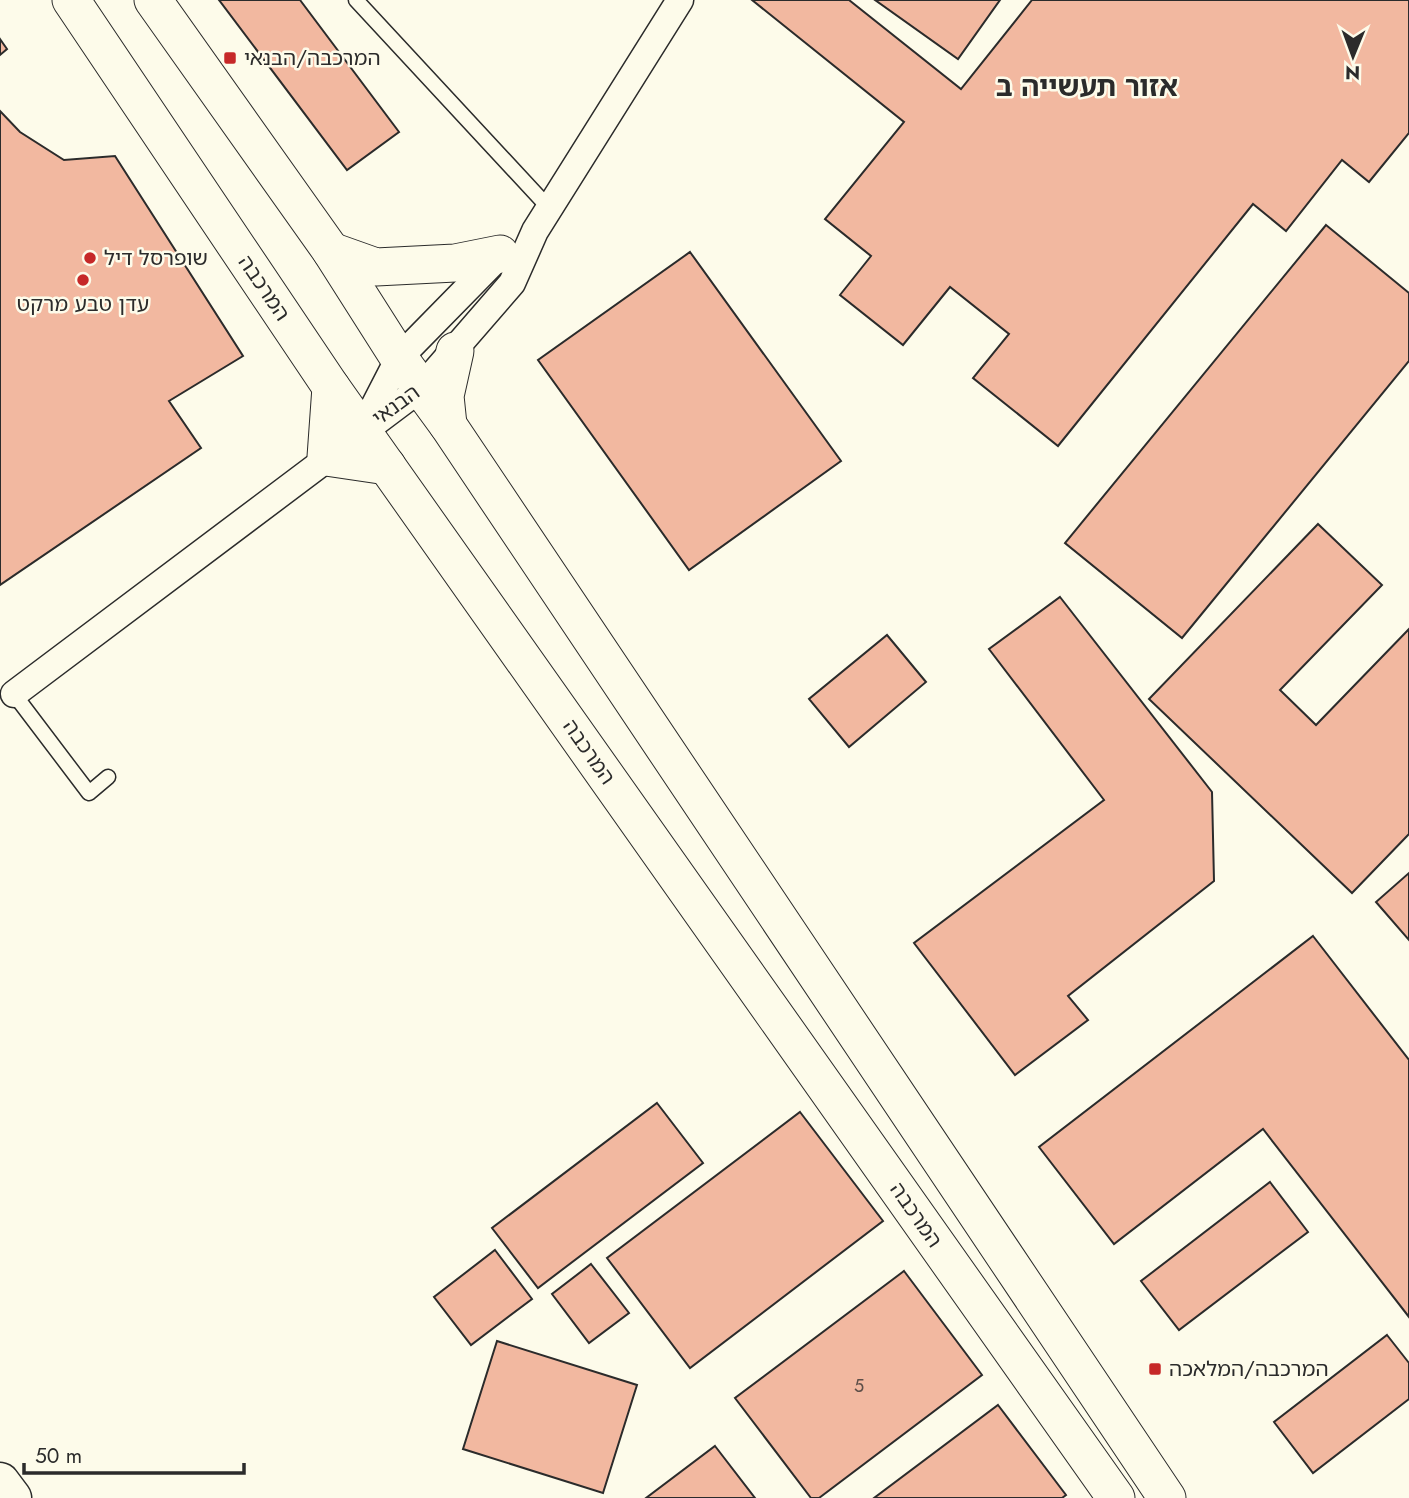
<svg xmlns="http://www.w3.org/2000/svg" width="1409" height="1498" viewBox="0 0 1409 1498" font-family="Jost,'Noto Sans Hebrew',sans-serif">
<style>
.building{fill:#f2b8a0;stroke:#2b2b2b;stroke-width:2}
.lines{fill:none;stroke-linecap:round;stroke-linejoin:round}
.lane-casing{stroke:#2b2b2b;stroke-width:17}
.street-casing{stroke:#2b2b2b;stroke-width:29}
.secondary-casing{stroke:#2b2b2b;stroke-width:39}
.highway-casing{stroke:#2b2b2b;stroke-width:41}
.lane{stroke:#fdfbea;stroke-width:14}
.street{stroke:#fdfbea;stroke-width:26}
.secondary{stroke:#fdfbea;stroke-width:37}
.highway{stroke:#fdfbea;stroke-width:38}
.poi-dot{fill:#c62828;stroke:#fdfbea;stroke-width:2.5}
.labels{text-anchor:middle;stroke-width:5;stroke-linejoin:round;paint-order:stroke}
.number-label{font-size:18px;fill:#5d4e48}
.poi-label{font-size:21px;fill:#2b2b2b;stroke:#fdfbea;text-anchor:start}
.street-label{font-size:21px;fill:#2b2b2b;stroke:#fdfbea}
.district-label{font-size:28px;font-weight:bold;fill:#2b2b2b;stroke:#fdfbea}
</style>
<rect width="100%" height="100%" fill="#fdfbea"/>
<!-- building -->
<g class="building">
<path d="M 219,0 L 300,0 L 399,132 L 347,170 Z"/>
<path d="M 752,0 L 849,0 L 961,89 L 1032,0 L 1409,0 L 1409,133 L 1369,182 L 1342,160 L 1286,231 L 1253,204 L 1058,446 L 973,378 L 1009,334 L 950,287 L 903,345 L 840,295 L 871,256 L 825,219 L 904,122 Z"/>
<path d="M 875,0 L 1000,0 L 958,59 Z"/>
<path d="M 0,39 L 7,49 L 0,55 Z"/>
<path d="M 0,111 L 20,132 L 64,160 L 115,156 L 243,356 L 169,401 L 201,448 L 0,585 Z"/>
<path d="M 1326,225 L 1409,293 L 1409,361 L 1182,638 L 1065,543 Z"/>
<path d="M 690,252 L 841,461 L 689,570 L 538,360 Z"/>
<path d="M 1318,524 L 1382,585 L 1280,690 L 1316,725 L 1409,629 L 1409,834 L 1352,893 L 1149,699 Z"/>
<path d="M 1060,597 L 1212,792 L 1214,881 L 1068,996 L 1088,1020 L 1015,1075 L 914,943 L 1104,800 L 989,649 Z"/>
<path d="M 887,635 L 926,682 L 849,747 L 809,699 Z"/>
<path d="M 1409,873 L 1409,940 L 1376,902 Z"/>
<path d="M 1313,936 L 1409,1060 L 1409,1317 L 1263,1129 L 1114,1244 L 1039,1147 Z"/>
<path d="M 657,1103 L 703,1163 L 538,1288 L 492,1228 Z"/>
<path d="M 800,1112 L 883,1221 L 690,1368 L 607,1258 Z"/>
<path d="M 1270,1182 L 1308,1232 L 1179,1330 L 1141,1281 Z"/>
<path d="M 495,1250 L 532,1299 L 471,1345 L 434,1297 Z"/>
<path d="M 591,1264 L 629,1313 L 589,1343 L 552,1294 Z"/>
<path d="M 904,1271 L 982,1375 L 819,1498 L 811,1498 L 735,1398 Z"/>
<path d="M 1387,1335 L 1409,1363 L 1409,1399 L 1313,1473 L 1274,1422 Z"/>
<path d="M 497,1341 L 637,1385 L 603,1493 L 463,1449 Z"/>
<path d="M 998,1405 L 1066,1495 L 1062,1498 L 874,1498 Z"/>
<path d="M 715,1446 L 755,1498 L 646,1498 Z"/>
</g>
<g class="lines">
<!-- lane casing -->
<g class="lane-casing">
<g id="lane">
<path d="M 356,0 L 549,208"/>
<path d="M 14,694 L 89,793 L 108,777"/>
</g>
</g>
<!-- street casing -->
<g class="street-casing">
<g id="street">
<path d="M 364,426 L 399,358 L 503,252"/>
<path d="M 14,694 L 421,388 L 512,283 L 535,231 L 680,0"/>
</g>
</g>
<!-- secondary casing -->
<g class="secondary-casing">
<g id="secondary">
<path d="M 71,0 L 331,387 L 1116,1498"/>
<path d="M 153,0 L 331,251 L 399,358 L 448,425 L 1167,1498"/>
<path d="M 331,251 L 376,267 L 455,263 L 500,254"/>
<path d="M 331,387 L 326,457 L 387,466"/>
<path d="M 448,425 L 445,396 L 455,351"/>
</g>
</g>
<!-- highway casing -->
<g class="highway-casing">
<path id="highway" d="M 0,1482 L 12,1498"/>
</g>
<!-- lane -->
<use href="#lane" class="lane"/>
<!-- street -->
<use href="#street" class="street"/>
<!-- secondary -->
<use href="#secondary" class="secondary"/>
<!-- highway -->
<use href="#highway" class="highway"/>
</g>
<!-- markers -->
<g class="poi-dot">
<rect x="223" y="51" width="14" height="14" rx="3.5"/>
<circle cx="90" cy="258" r="7"/>
<circle cx="83" cy="280" r="7"/>
<rect x="1148" y="1362" width="14" height="14" rx="3.5"/>
</g>
<g class="labels">
<!-- number labels -->
<g class="number-label">
<text x="859" y="1392">5</text>
</g>
<!-- poi labels -->
<g class="poi-label">
<text x="244" y="65">המרכבה/הבנאי</text>
<text x="104" y="265">שופרסל דיל</text>
<text x="83" y="311" text-anchor="middle">עדן טבע מרקט</text>
<text x="1169" y="1376">המרכבה/המלאכה</text>
</g>
<!-- street labels -->
<g class="street-label">
<text transform="translate(264 288) rotate(56)" y="7">המרכבה</text>
<text transform="translate(396 405) rotate(-36)" y="7">הבנאי</text>
<text transform="translate(589 752) rotate(55)" y="7">המרכבה</text>
<text transform="translate(916 1215) rotate(55)" y="7">המרכבה</text>
</g>
<!-- district labels -->
<g class="district-label">
<text x="1087" y="96">אזור תעשייה ב</text>
</g>
</g>
<!-- north arrow -->
<g transform="translate(1353 56) rotate(181)" stroke="#fdfbea" stroke-width="5" paint-order="stroke">
<path d="M0-5L12 26L0 18L-12 26Z" fill="#2b2b2b"/>
<text y="-10" font-size="19" font-weight="bold" text-anchor="middle" fill="#2b2b2b">N</text>
</g>
<!-- scale -->
<path d="M24 1463v10h220v-10" fill="none" stroke="#2b2b2b" stroke-width="3.5"/>
<text x="35" y="1463" font-size="21" fill="#2b2b2b" stroke="#fdfbea" stroke-width="5" paint-order="stroke">50 m</text>
</svg>
